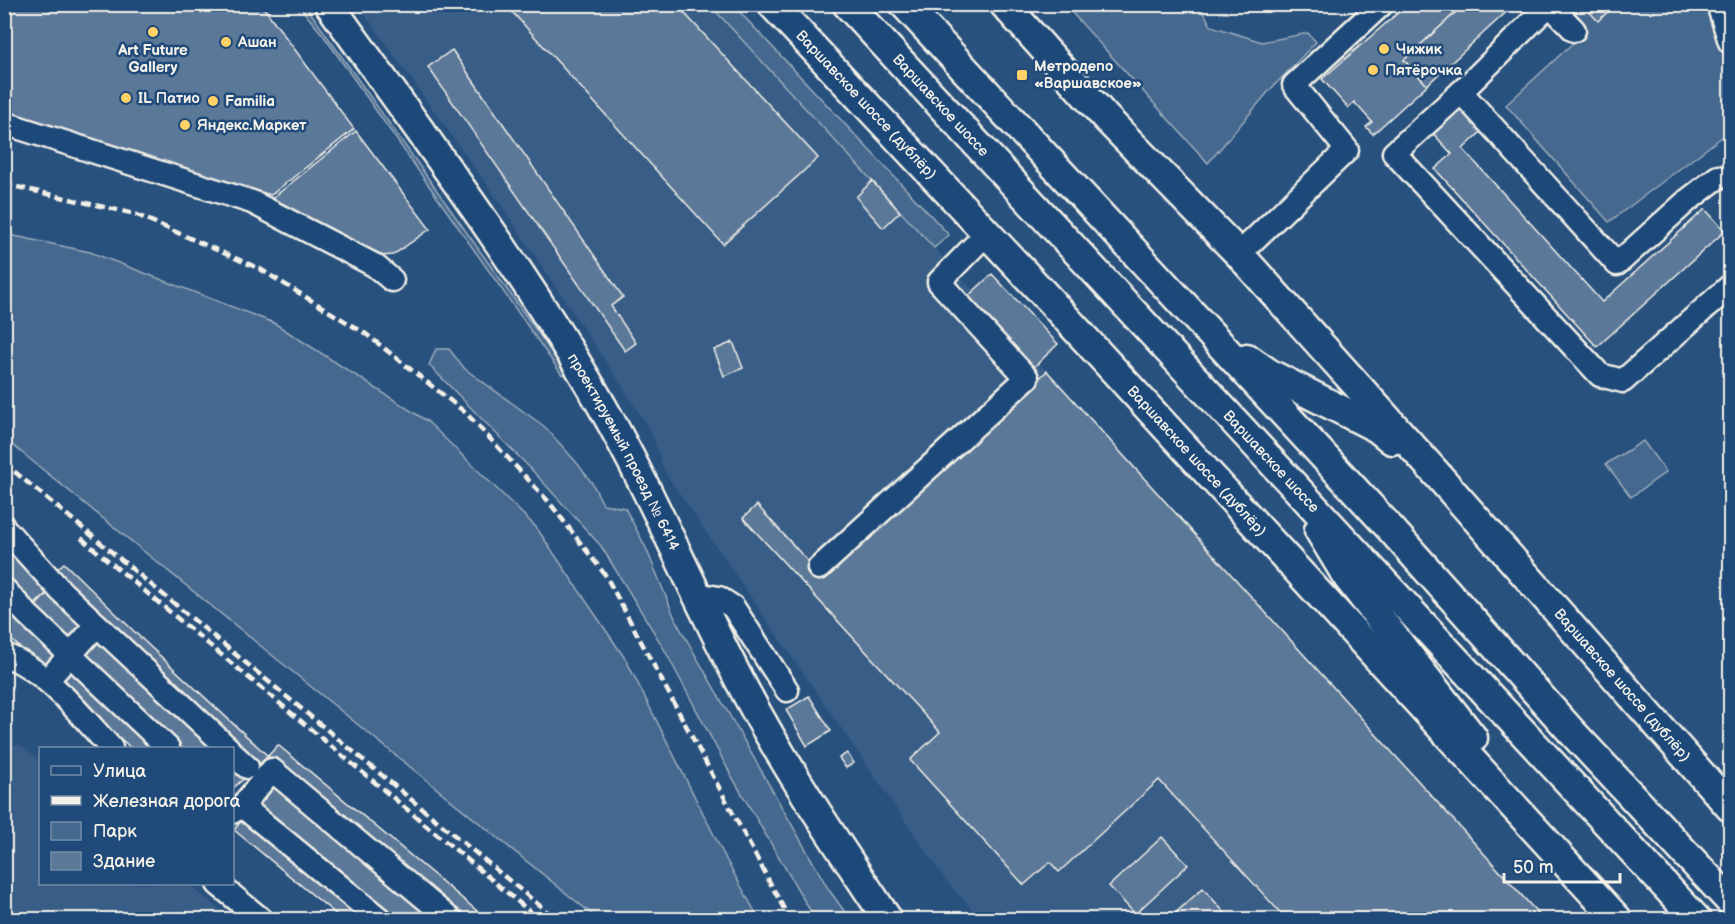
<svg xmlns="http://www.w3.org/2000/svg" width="1735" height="924" viewBox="0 0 1735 924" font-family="'Balsamiq Sans',sans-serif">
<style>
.built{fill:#375d86}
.green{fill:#45688e;stroke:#9cacbb;stroke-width:1.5}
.building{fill:#5b7899;stroke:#f4f1e8;stroke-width:1.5}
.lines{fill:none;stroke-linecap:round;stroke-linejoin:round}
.minor-casing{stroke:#f4f1e8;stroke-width:27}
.major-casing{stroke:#f4f1e8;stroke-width:33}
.minor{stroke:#1f4a7a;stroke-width:22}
.major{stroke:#1f4a7a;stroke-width:28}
.rail{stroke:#f4f1e8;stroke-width:4.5;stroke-dasharray:9 4.5;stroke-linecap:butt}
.poi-dot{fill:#ffd166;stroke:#1f4a7a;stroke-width:2}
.labels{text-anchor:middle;stroke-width:5;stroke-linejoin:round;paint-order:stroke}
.poi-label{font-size:15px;font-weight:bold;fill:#f4f1e8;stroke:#1f4a7a;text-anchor:start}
.street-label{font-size:15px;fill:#f4f1e8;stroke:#1f4a7a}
</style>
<rect width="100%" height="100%" fill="#28517e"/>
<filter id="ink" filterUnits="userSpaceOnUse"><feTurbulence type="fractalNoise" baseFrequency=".0167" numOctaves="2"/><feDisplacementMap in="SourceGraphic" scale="12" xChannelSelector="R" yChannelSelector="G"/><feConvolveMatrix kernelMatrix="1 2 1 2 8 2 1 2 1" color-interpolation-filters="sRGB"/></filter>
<g filter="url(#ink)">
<!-- built -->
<g class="built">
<path d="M 358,5 L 710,5 L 974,291 L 992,274 L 1058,344 L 1039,363 L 1544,919 L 981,919 L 947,882 L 664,471 L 651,432 L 624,389 L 492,192 Z"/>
<path d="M 5,745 L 21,745 L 40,761 L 40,884 L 188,884 L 232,919 L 19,919 L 5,907 Z"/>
</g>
<!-- green -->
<g class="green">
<path d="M 298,5 L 305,5 L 566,372 L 562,375 L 323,35 Z"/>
<path d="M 710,5 L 733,5 L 949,235 L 934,248 Z"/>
<path d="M 1065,5 L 1200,5 L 1211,26 L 1262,42 L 1308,33 L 1316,42 L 1269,91 L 1208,163 Z"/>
<path d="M 1561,5 L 1708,5 L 1716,21 L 1730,75 L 1730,131 L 1609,222 L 1506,105 L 1586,31 Z"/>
<path d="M 5,234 L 90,252 L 274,323 L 427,421 L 536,527 L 626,660 L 727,861 L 759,919 L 598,919 L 5,439 Z"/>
<path d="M 436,349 L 449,349 L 465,369 L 545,427 L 577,463 L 592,483 L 603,504 L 625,508 L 646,548 L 676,621 L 829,890 L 850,919 L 815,919 L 732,777 L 663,647 L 601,546 L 531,469 L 429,365 Z"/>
<path d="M 1643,441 L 1666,472 L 1631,497 L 1606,464 Z"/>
</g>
<!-- building -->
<g class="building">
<path d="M 4,4 L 261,4 L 354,129 L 271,195 L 4,114 Z"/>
<path d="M 505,4 L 676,4 L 818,158 L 723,244 Z"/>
<path d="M 1408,4 L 1465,4 L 1404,60 L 1427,85 L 1373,134 L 1366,127 L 1372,122 L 1354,102 L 1348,108 L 1322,79 Z"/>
<path d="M 1465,4 L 1515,4 L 1427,85 L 1404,60 Z"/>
<path d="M 1582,4 L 1616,4 L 1598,21 Z"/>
<path d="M 452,50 L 623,297 L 611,306 L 636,343 L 625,351 L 428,67 Z"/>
<path d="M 1459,104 L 1483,130 L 1463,149 L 1602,302 L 1705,209 L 1725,231 L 1597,347 L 1435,169 L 1452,154 L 1430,130 Z"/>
<path d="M 356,131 L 430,229 L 393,255 L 368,257 L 265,204 Z"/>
<path d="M 872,181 L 900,212 L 883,228 L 856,197 Z"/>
<path d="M 992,274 L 1058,344 L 1031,370 L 965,299 Z"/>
<path d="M 733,342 L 743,368 L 724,376 L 714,350 Z"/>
<path d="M 1047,371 L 1544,920 L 1287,920 L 1159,780 L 1059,872 L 1050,862 L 1024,885 L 910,760 L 940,732 L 743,518 L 757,505 L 822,577 Z"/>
<path d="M 4,536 L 52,588 L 31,608 L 4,580 Z"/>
<path d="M 64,563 L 143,640 L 268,756 L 255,768 L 52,573 Z"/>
<path d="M 52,588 L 89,628 L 69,649 L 32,610 Z"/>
<path d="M 15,616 L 62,659 L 49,674 L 4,633 L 4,628 Z"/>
<path d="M 96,634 L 214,744 L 210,748 L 176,748 L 75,655 Z"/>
<path d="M 67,664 L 158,748 L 131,748 L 54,678 Z"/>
<path d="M 809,696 L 831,731 L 807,746 L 786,710 Z"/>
<path d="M 278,745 L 488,920 L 461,920 L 268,756 Z"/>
<path d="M 847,753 L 854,763 L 846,768 L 839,758 Z"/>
<path d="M 232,761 L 248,775 L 232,789 Z"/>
<path d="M 276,782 L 442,920 L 389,920 L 254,808 Z"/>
<path d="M 245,816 L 372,920 L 343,920 L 234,830 Z"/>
<path d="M 1162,837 L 1188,865 L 1135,914 L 1109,886 Z"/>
<path d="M 1203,888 L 1231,920 L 1171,920 L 1170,918 Z"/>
</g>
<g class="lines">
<!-- minor casing -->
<g class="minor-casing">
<g id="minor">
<path d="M 1550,4 L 1461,92 L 1394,153 L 1600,375 L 1623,381 L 1730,286"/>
<path d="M 1718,4 L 1730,42"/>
<path d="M 1550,5 L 1574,30"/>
<path d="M 1461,92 L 1617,264 L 1687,201 L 1718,177"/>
<path d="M 4,123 L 252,202 L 374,265 L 392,280"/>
<path d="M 1239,254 L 1347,150 L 1294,85 L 1382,4"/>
<path d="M 4,528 L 61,591 L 228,748"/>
<path d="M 819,568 L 1027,378 L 939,282 L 987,233"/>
<path d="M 4,589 L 27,614 L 168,748"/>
<path d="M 695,594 L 719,598 L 733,607 L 787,690"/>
<path d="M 4,655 C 45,668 83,718 111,748"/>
<path d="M 52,675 L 97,625"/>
<path d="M 232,753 L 247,767"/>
<path d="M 242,806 L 381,920"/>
<path d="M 232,812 L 242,806 L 272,770 L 451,920"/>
<path d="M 218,884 L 262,920"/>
</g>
</g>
<!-- major casing -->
<g class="major-casing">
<g id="major">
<path id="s1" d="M 329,4 C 423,136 522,266 602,406 C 655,499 695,597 745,691 C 787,770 838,845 888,920"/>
<path id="s2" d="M 772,4 L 1043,293 L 1618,920"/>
<path id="s3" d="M 847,4 L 1697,920"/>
<path d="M 904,4 L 1207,330 L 1389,527 L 1571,731 L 1730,901"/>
<path id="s4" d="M 1004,4 L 1106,118 L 1239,254 L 1435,472 L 1730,807"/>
<path d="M 1247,358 L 1270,374 L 1377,428 L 1392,440"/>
<path d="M 1319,530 L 1348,578 L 1473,738"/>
</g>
</g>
<!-- minor -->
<use href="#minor" class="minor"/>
<!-- major -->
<use href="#major" class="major"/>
<!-- rail -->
<g class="rail">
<path d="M 4,184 L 135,214 L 260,269 L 366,334 L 466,413 L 549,502 L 606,576 L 790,920"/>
<path d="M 4,463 L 557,920"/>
<path d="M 81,538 L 540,920"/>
</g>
</g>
</g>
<!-- markers -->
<g class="poi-dot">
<circle cx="153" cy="32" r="6"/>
<circle cx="226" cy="42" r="6"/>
<circle cx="1384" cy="49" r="6"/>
<circle cx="1373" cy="70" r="6"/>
<rect x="1016" y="69" width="12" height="12" rx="3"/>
<circle cx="126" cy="98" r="6"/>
<circle cx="213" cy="101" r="6"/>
<circle cx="185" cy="125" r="6"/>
</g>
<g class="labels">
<!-- poi labels -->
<g class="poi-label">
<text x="238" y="47">Ашан</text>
<text x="1396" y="54">Чижик</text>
<text x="153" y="55" text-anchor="middle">Art Future<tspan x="153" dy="17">Gallery</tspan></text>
<text x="1034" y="71">Метродепо<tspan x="1034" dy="17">«Варшавское»</tspan></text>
<text x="1385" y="75">Пятёрочка</text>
<text x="138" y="103">IL Патио</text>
<text x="225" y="106">Familia</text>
<text x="197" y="130">Яндекс.Маркет</text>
</g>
<!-- street labels -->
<g class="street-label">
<text dy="5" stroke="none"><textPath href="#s2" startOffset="138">Варшавское шоссе (дублёр)</textPath></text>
<text dy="5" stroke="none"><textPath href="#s3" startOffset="138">Варшавское шоссе</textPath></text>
<text dy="5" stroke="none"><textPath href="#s1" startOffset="537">проектируемый проезд № 6414</textPath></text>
<text dy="5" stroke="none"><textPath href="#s2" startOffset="624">Варшавское шоссе (дублёр)</textPath></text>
<text dy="5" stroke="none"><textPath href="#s3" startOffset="624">Варшавское шоссе</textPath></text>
<text dy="5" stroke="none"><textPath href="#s4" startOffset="920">Варшавское шоссе (дублёр)</textPath></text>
</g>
</g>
<!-- margin -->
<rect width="1735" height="924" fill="none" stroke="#1f4a7a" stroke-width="24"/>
<rect x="12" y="12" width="1711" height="900" fill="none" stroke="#f4f1e8" stroke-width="2" filter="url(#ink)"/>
<!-- legend -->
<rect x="39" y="747" width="195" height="138" fill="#1f4a7a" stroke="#748da6" stroke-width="1.5"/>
<rect x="51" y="766" width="30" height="9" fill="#1f4a7a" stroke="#748da6" stroke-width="1.5"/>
<text x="93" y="777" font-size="18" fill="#f4f1e8">Улица</text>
<rect x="51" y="796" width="30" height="9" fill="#f4f1e8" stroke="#748da6" stroke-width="1.5"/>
<text x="93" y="807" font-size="18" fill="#f4f1e8">Железная дорога</text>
<rect x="51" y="822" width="30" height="18" fill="#45688e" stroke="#748da6" stroke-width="1.5"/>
<text x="93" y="837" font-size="18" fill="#f4f1e8">Парк</text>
<rect x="51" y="852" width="30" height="18" fill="#5b7899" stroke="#748da6" stroke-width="1.5"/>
<text x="93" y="867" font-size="18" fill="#f4f1e8">Здание</text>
<!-- scale -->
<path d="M1504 873v9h116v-9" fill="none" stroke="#f4f1e8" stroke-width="3"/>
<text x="1513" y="873" font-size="18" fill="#f4f1e8" stroke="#1f4a7a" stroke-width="4.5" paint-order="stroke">50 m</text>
</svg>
